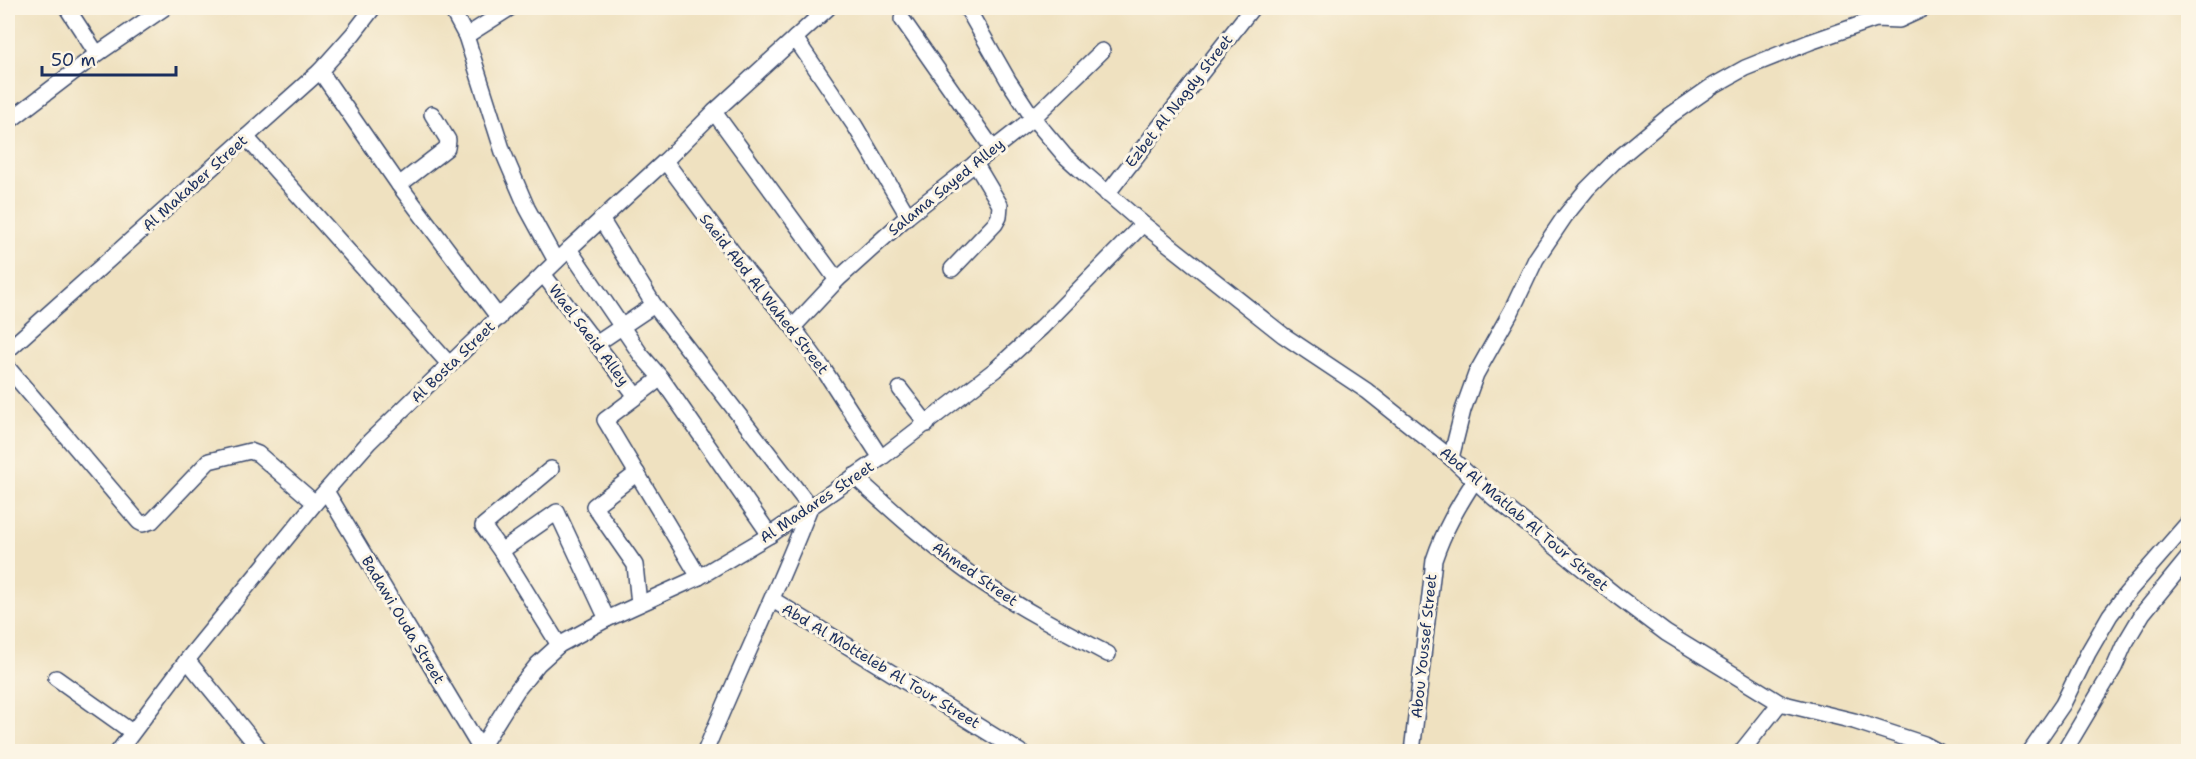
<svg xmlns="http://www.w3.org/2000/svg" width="2196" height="759" viewBox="0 0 2196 759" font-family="'Shantell Sans',sans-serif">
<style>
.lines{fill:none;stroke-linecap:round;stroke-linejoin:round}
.minor-casing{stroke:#3b4a6d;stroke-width:18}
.minor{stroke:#fff;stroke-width:15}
.labels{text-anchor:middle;stroke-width:6;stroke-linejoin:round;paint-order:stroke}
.street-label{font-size:15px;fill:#1b2f5e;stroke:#fcf5e5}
</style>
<rect width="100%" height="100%" fill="#fcf5e5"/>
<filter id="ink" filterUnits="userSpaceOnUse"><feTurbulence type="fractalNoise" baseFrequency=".0167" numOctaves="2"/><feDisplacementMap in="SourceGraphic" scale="12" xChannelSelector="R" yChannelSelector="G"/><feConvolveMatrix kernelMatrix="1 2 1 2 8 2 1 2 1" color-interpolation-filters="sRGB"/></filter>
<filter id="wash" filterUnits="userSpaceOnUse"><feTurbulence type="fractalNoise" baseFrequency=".008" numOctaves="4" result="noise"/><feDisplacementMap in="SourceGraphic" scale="24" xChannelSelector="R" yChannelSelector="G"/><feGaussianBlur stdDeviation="1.35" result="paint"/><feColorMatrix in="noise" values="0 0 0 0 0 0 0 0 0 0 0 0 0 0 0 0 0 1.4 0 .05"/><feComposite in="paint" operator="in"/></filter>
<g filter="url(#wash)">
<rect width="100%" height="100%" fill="#efe1c0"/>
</g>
<g filter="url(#ink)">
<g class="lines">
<!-- minor casing -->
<g class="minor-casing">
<g id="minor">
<path d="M 67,8 L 97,54"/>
<path d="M 451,8 L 466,36 L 503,152 L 527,208 L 556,261"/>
<path d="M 967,8 L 1008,80 L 1033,118 L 1065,156 L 1086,175 L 1143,224 L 1283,335 L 1367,391 L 1451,458 L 1494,498 L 1617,596 L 1666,633 L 1780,703 L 1854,721 L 1924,744 L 1939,752"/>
<path d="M 902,19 L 993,149"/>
<path d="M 466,36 L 510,8"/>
<path d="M 795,38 L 855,126 L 908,216"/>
<path d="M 320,71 L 399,185 L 499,318"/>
<path d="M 714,112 L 837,280"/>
<path d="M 8,122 L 97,54 L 164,8"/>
<path d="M 246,137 L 450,365"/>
<path d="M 665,161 L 748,273 L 793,327 L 824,370 L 881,458"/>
<path d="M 399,185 L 447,148 L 448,140 L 432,114"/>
<path d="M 1107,194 L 1252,8"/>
<path d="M 601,219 L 654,305 L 810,507 C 778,590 739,669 705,752"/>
<path d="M 569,249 L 641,355 L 661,378 L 770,535"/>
<path d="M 952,269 L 995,224 L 999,217 L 1000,205 L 975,163"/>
<path d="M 543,274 L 636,396"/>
<path d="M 793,327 L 837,280 L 908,216 L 1033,118 L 1102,51"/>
<path d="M 596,344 L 654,305"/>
<path d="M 8,350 L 320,71 L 353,34 L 373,8"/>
<path d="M 8,368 L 139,522 L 143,524 L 152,521 L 209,461 L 250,451 L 258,454 L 315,503"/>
<path d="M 661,378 L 605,420 L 699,577"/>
<path d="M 900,389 L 927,424"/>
<path d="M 1451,458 L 1463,410 L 1476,374 L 1512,310 L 1536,259 L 1565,216 L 1587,189 L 1614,162 L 1668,117 L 1711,87 L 1745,68 L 1810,42 L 1876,19 L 1899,20 L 1925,8"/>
<path d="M 551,469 L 483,526 L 501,551 L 559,645"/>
<path d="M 637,473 L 594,506 L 635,565 L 639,604"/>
<path d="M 854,476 C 893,511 931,546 973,576 C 1016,606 1062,630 1108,654"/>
<path d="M 326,491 L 480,748"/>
<path d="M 501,551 L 557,512 L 607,619"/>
<path d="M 773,600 L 1020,752"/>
<path d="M 187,660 L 262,752"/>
<path d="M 56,678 L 132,732"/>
<path d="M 118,752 L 187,660 L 315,503 L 369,442 L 569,249 L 665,161 L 714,112 L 828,8"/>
<path d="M 478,752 L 517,690 L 538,664 L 559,645 L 607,619 L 699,577 L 770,535 L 881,458 L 996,369 L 1042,327 L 1143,224"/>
<path d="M 1412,752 L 1434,560 C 1444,530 1458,506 1475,480"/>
<path d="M 1741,752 L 1780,703"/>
<path d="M 2030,752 L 2063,704 L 2088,653 L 2110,615 L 2126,594 L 2188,523"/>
<path d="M 2064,752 L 2114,668 L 2124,645 L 2143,613 L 2188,558"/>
</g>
</g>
<!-- minor -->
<use href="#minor" class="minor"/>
</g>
</g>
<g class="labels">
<!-- street labels -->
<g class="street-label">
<text transform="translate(1179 101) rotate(-52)" y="5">Ezbet Al Nagdy Street</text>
<text transform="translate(195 183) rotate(-42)" y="5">Al Makaber Street</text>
<text transform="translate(946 187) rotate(-39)" y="5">Salama Sayed Alley</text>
<text transform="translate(764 294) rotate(52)" y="5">Saeid Abd Al Wahed Street</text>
<text transform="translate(589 335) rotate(53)" y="5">Wael Saeid Alley</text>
<text transform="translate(453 362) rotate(-44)" y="5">Al Bosta Street</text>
<text transform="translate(817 502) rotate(-34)" y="5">Al Madares Street</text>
<text transform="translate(1524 519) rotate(40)" y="5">Abd Al Matlab Al Tour Street</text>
<text transform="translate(975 574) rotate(35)" y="5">Ahmed Street</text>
<text transform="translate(403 620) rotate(59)" y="5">Badawi Ouda Street</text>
<text transform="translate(1424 646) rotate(-84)" y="5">Abou Youssef Street</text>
<text transform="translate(881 666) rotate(31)" y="5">Abd Al Motteleb Al Tour Street</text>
</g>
</g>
<!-- margin -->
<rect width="2196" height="759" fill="none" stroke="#fcf5e5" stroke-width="30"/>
<!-- scale -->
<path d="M42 66v9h134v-9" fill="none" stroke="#1b2f5e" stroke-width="3"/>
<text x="51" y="66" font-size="18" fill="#1b2f5e" stroke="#fcf5e5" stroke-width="4.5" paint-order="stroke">50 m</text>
</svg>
